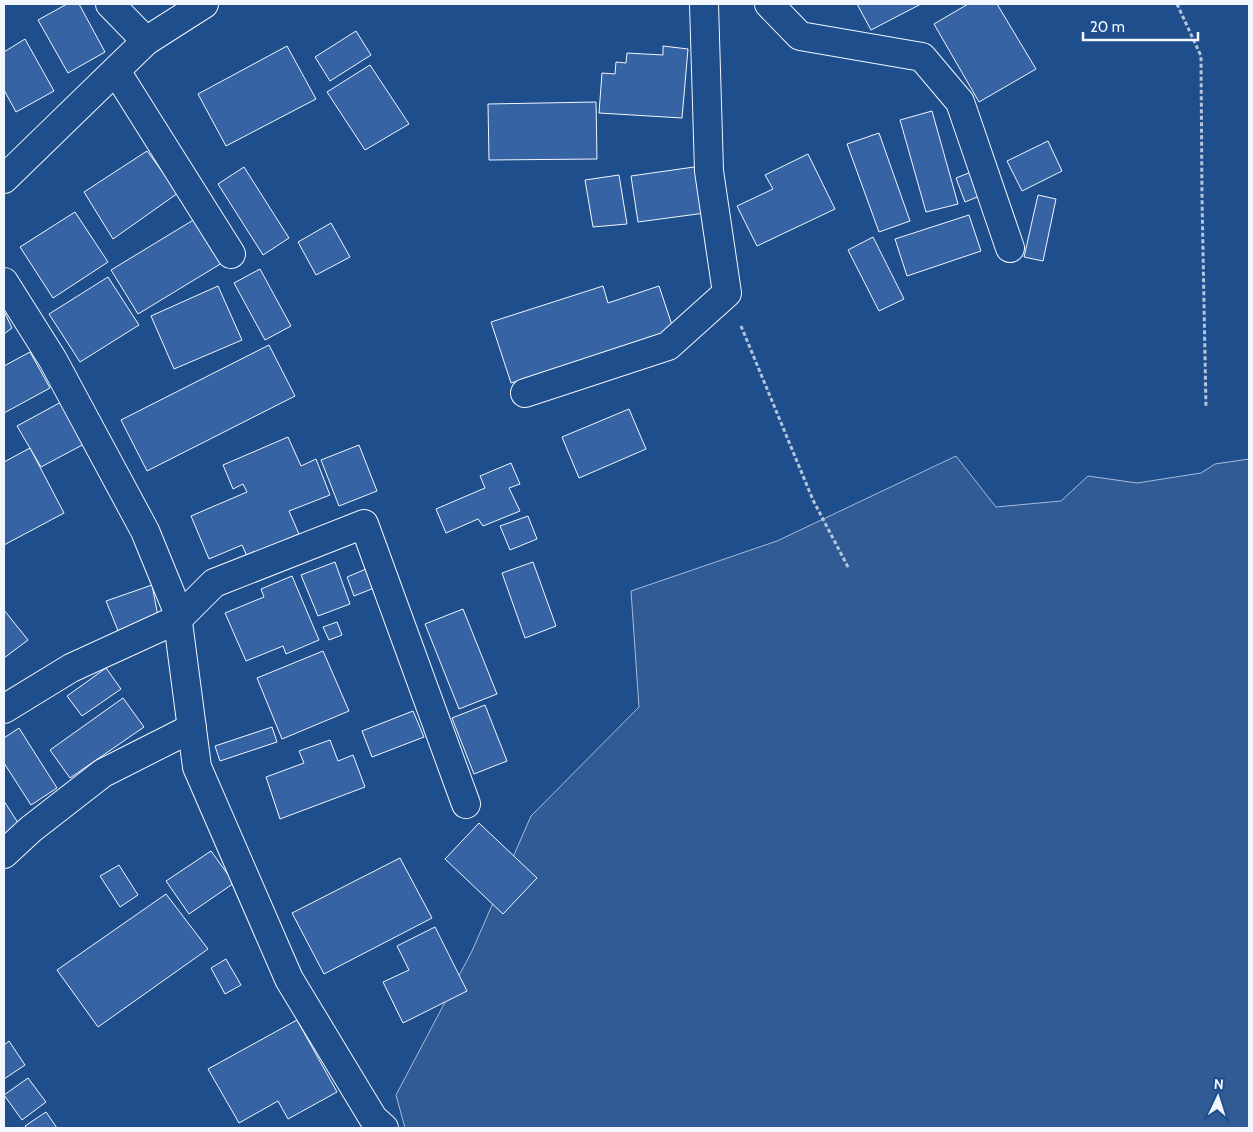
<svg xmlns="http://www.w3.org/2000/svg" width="1253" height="1132" viewBox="0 0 1253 1132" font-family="Cabin,sans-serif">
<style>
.built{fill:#305b95;stroke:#a8bbd7}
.building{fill:#3563a3;stroke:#f2f6ff}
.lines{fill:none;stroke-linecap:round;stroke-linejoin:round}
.minor-casing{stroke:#f2f6ff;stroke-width:30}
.path{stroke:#b3c4dc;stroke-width:3;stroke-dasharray:4 2.5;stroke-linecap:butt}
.minor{stroke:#1f4e8c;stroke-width:28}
</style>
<rect width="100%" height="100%" fill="#1f4e8c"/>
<!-- built -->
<path class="built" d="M 956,456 L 996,507 L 1061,501 L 1088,476 L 1137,483 L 1201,473 L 1215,464 L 1249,459 L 1249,1128 L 405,1128 L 396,1095 L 472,951 L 531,816 L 639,707 L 631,591 L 777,541 Z"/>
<!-- building -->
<g class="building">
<path d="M 67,4 L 79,4 L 105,52 L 68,73 L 38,20 Z"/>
<path d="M 857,4 L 921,4 L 871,30 Z"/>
<path d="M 968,4 L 997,4 L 1036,69 L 979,102 L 934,24 Z"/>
<path d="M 356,31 L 371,55 L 330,81 L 315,57 Z"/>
<path d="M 25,39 L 54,91 L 16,112 L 4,90 L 4,52 Z"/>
<path d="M 287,46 L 316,99 L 226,146 L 198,94 Z"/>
<path d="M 663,46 L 688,49 L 682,118 L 599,113 L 602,73 L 615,74 L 616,62 L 626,63 L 627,53 L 663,55 Z"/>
<path d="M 370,65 L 409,124 L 365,150 L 327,92 Z"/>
<path d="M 596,102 L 597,159 L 489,160 L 488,104 Z"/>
<path d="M 932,111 L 958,204 L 926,212 L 900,120 Z"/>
<path d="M 879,133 L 910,221 L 879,232 L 847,144 Z"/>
<path d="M 1048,141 L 1062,171 L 1022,191 L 1007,161 Z"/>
<path d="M 147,151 L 178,193 L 113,239 L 84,192 Z"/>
<path d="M 808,154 L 835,209 L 757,246 L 737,206 L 773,189 L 765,175 Z"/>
<path d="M 244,167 L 289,238 L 263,255 L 218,184 Z"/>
<path d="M 694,167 L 705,213 L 638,222 L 631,176 Z"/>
<path d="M 974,171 L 982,195 L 965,202 L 956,178 Z"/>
<path d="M 619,175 L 627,224 L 593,227 L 585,180 Z"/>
<path d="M 1038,195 L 1056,199 L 1043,261 L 1024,257 Z"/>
<path d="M 75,212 L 108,262 L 53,298 L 20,247 Z"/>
<path d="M 969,215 L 981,251 L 907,276 L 895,239 Z"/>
<path d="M 195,219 L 222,263 L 138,314 L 111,270 Z"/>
<path d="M 331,223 L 350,257 L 316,275 L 298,242 Z"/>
<path d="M 873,237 L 904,299 L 879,311 L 848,250 Z"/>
<path d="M 260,269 L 291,326 L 265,340 L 234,283 Z"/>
<path d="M 108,277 L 139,325 L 80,362 L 49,314 Z"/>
<path d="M 218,286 L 242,340 L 174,369 L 151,316 Z"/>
<path d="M 603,286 L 608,303 L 659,286 L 674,331 L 511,383 L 491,322 Z"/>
<path d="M 4,311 L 12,328 L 4,334 Z"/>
<path d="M 269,345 L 295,396 L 147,471 L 121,420 Z"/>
<path d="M 30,352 L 50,388 L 4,413 L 4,366 Z"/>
<path d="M 63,401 L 86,443 L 41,467 L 17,426 Z"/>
<path d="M 629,409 L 646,449 L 579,478 L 562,437 Z"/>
<path d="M 288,437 L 301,466 L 316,459 L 330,495 L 289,511 L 299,534 L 247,556 L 242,545 L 209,559 L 191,516 L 247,492 L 243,484 L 233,489 L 223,465 Z"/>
<path d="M 359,445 L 377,491 L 339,506 L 321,460 Z"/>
<path d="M 30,448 L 64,513 L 4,545 L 4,462 Z"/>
<path d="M 511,463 L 520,484 L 509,488 L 520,511 L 483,526 L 478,519 L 446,533 L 436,509 L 485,488 L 480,476 Z"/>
<path d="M 528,516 L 537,539 L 510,550 L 500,526 Z"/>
<path d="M 335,562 L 350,604 L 318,616 L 301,575 Z"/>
<path d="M 533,562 L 556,626 L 525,638 L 502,573 Z"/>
<path d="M 366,569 L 374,588 L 354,596 L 347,577 Z"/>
<path d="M 292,576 L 319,640 L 286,654 L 283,646 L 246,661 L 225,613 L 264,597 L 261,589 Z"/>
<path d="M 152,585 L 158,616 L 119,633 L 106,601 Z"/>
<path d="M 463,609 L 497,694 L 459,709 L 425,624 Z"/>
<path d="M 4,610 L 28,640 L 4,658 Z"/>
<path d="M 337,622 L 342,635 L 329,640 L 323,627 Z"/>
<path d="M 323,651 L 349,711 L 282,739 L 257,678 Z"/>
<path d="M 106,668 L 121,689 L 82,716 L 67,696 Z"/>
<path d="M 123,698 L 144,727 L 70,778 L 50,750 Z"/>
<path d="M 485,705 L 507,761 L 474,774 L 452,718 Z"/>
<path d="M 413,711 L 424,737 L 372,757 L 362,731 Z"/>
<path d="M 272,727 L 277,742 L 220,761 L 215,746 Z"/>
<path d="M 19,728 L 57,788 L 31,805 L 4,763 L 4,738 Z"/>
<path d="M 330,740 L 338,761 L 353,755 L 365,787 L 280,819 L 266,777 L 304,763 L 299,751 Z"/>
<path d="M 4,801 L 22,829 L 4,841 Z"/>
<path d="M 479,823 L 537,878 L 503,914 L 445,859 Z"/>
<path d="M 211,851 L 234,883 L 189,914 L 166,881 Z"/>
<path d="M 400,858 L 432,918 L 324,974 L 292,913 Z"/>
<path d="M 119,865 L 138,895 L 120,907 L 100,876 Z"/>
<path d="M 166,894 L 208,949 L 98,1027 L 57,970 Z"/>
<path d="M 435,927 L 467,991 L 403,1023 L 383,982 L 409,970 L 397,946 Z"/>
<path d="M 226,959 L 241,985 L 225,994 L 211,968 Z"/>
<path d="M 297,1020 L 337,1092 L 288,1119 L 278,1101 L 239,1123 L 208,1069 Z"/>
<path d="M 9,1041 L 25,1065 L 4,1079 L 4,1045 Z"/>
<path d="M 28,1078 L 46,1102 L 22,1120 L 4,1095 Z"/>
<path d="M 46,1112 L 57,1128 L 27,1128 L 25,1126 Z"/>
</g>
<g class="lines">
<!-- minor casing -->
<g class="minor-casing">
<g id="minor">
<path d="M 110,4 L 146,41"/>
<path d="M 769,4 L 800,36 L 922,57 L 960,102 L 1010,248"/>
<path d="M 116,71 L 231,254"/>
<path d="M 4,179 L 146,41 L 204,4"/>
<path d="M 4,282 L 53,360 L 145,531 L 176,607 L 197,767 L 289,979 L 373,1118 L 384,1128"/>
<path d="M 525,393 L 668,346 L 727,293 L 709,171 L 704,4"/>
<path d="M 4,709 L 71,668 L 178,619 L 214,583 L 364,524 L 466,804"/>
<path d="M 4,854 L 31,829 L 103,773 L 192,728"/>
</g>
</g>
<!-- path -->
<g class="path">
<path d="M 1177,4 L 1201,56 L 1202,198 L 1206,408"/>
<path d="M 741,326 L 813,500 L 849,569"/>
</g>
<!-- minor -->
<use href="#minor" class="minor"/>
</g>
<!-- border -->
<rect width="1253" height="1132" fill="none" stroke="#f2f6ff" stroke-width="10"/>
<!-- north arrow -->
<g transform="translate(1218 1097) rotate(4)" stroke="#1f4e8c" stroke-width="4" paint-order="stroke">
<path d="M0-4L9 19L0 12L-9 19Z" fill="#f2f6ff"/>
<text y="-8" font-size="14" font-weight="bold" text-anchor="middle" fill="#f2f6ff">N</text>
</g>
<!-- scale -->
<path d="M1083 32v8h115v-8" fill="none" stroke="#f2f6ff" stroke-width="2.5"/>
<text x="1090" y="32" font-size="15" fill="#f2f6ff" stroke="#1f4e8c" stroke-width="4" paint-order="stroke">20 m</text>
</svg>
